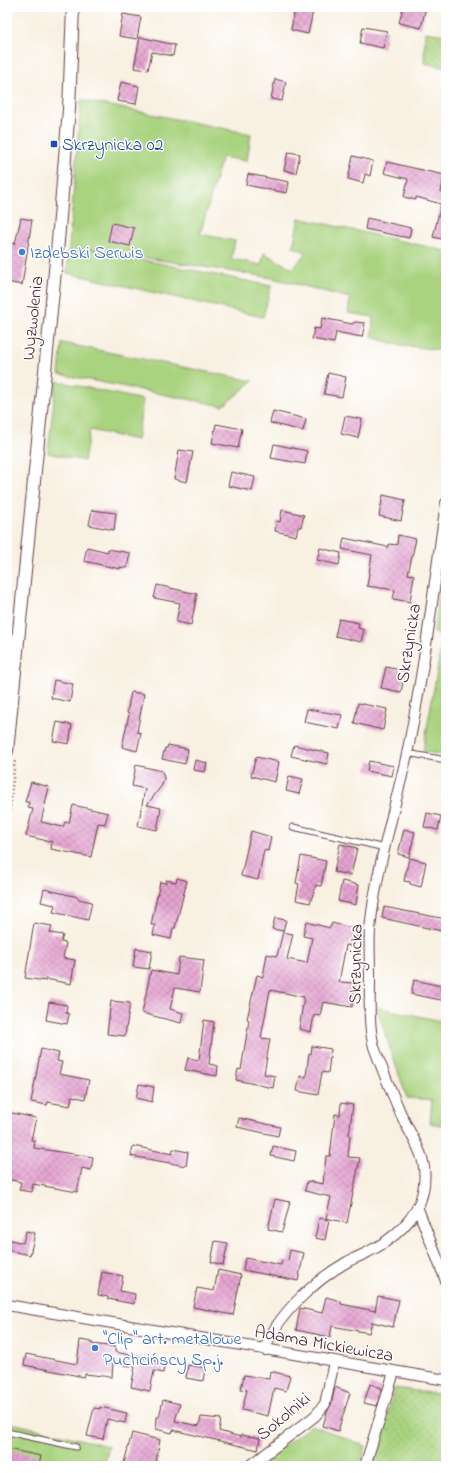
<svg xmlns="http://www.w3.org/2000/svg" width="453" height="1473" viewBox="0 0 453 1473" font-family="'Indie Flower',sans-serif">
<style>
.green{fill:#a9d37f;stroke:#7a7955}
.garden{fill:url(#garden-dots);stroke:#7a7955}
.building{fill:url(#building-cross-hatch)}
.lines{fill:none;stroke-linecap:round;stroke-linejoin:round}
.service-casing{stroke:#643e46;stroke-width:7}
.minor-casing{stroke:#643e46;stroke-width:12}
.tertiary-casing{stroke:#643e46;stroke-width:14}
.path{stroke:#643e46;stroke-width:2.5;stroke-dasharray:1 3;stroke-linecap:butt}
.service{stroke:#fff;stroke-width:5}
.minor{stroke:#fff;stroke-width:10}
.tertiary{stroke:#fff;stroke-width:12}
.transit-dot{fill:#1a4fb4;stroke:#fff;stroke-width:1.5}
.shop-dot{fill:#3f7fe0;stroke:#fff;stroke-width:1.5}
.labels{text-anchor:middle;stroke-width:3;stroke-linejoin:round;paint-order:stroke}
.transit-label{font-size:18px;fill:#164399;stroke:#fff;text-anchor:start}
.shop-label{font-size:18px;fill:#366cbe;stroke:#fff;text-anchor:start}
.street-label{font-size:18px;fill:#4a1f2b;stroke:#fff}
</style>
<defs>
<pattern id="garden-dots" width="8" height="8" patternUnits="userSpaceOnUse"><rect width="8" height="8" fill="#a9d37f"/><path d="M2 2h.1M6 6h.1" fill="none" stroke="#93b56e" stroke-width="1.8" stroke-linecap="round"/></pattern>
<pattern id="building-cross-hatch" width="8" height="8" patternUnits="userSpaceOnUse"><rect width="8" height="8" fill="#e5a4d1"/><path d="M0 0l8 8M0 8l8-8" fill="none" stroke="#bc85aa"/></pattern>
</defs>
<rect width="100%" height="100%" fill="#fff"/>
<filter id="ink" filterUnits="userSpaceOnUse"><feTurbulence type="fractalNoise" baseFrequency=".025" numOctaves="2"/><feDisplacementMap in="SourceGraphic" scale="8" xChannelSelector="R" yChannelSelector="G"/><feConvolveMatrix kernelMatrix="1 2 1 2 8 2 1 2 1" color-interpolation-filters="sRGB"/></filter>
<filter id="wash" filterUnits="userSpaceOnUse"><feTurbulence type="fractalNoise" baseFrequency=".012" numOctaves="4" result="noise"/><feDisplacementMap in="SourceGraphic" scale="16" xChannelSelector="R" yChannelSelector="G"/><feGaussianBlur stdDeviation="0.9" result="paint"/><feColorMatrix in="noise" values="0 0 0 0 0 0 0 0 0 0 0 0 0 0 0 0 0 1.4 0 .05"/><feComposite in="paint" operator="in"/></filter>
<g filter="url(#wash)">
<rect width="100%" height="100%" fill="#f8f0e1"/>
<!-- green -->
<g class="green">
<path d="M 81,100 L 251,134 L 247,161 L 222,157 L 200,234 L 235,241 L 231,259 L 261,265 L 264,253 L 293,269 L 306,252 L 293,247 L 299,218 L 446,251 L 446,351 L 395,344 L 372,337 L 373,317 L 348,313 L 350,298 L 273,278 L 84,248 L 271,286 L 263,317 L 67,273 Z"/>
<path d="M 62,343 L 253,381 L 223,406 L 59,374 Z"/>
<path d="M 56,381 L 143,400 L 137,440 L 90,430 L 84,461 L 48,453 Z"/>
<path d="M 446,549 L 446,756 L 423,751 L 443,636 L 434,633 Z"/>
<path d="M 376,1007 L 446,1022 L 446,1126 L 430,1123 L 432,1100 L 407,1098 Z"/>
<path d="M 7,1422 L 109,1446 L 105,1464 L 115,1466 L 7,1466 Z"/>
<path d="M 312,1425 L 366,1446 L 360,1466 L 256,1466 Z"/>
</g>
<!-- garden -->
<g class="garden">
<path d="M 425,32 L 446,35 L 446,68 L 424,63 Z"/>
<path d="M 395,1388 L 446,1395 L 446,1466 L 372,1466 Z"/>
</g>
<g id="blocks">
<!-- building -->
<g class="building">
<path d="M 295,7 L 314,7 L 308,34 L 291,30 Z"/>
<path d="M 403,7 L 426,7 L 421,28 L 399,23 Z"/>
<path d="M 123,14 L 141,17 L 137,39 L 119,36 Z"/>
<path d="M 363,27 L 387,31 L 383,48 L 360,43 Z"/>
<path d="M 140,37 L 175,45 L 173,56 L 152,52 L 148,70 L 134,68 Z"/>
<path d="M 275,79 L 286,82 L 282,101 L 271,99 Z"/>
<path d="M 121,82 L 139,86 L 136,104 L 117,101 Z"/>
<path d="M 288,152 L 300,154 L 296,173 L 284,170 Z"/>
<path d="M 353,156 L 373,161 L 370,176 L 365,174 L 363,183 L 348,179 Z"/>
<path d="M 387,162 L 444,175 L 441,192 L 445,193 L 443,201 L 446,202 L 446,240 L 433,237 L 441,204 L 416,197 L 416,200 L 404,197 L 408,179 L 384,173 Z"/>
<path d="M 248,174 L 289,182 L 287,193 L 246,185 Z"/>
<path d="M 21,218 L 32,220 L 22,285 L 7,282 L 7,242 L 15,244 Z"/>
<path d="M 367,218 L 411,228 L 409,238 L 365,229 Z"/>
<path d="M 112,223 L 134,228 L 130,246 L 108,241 Z"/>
<path d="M 322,318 L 352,324 L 355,322 L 365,323 L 362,337 L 336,332 L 334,343 L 312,339 L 314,328 L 320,329 Z"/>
<path d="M 328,373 L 346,377 L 342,397 L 324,394 Z"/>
<path d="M 273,411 L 306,419 L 303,431 L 270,423 Z"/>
<path d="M 345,416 L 362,419 L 358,438 L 341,434 Z"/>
<path d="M 216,424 L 242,429 L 238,448 L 212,443 Z"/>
<path d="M 274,444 L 307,451 L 305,464 L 271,458 Z"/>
<path d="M 179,450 L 193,452 L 187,482 L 174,479 Z"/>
<path d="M 231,472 L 255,477 L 252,491 L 228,486 Z"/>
<path d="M 383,495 L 405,500 L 401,521 L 379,516 Z"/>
<path d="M 92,510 L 116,513 L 114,530 L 89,525 Z"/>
<path d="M 282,510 L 304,515 L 301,527 L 298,527 L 296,536 L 275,531 L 277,521 L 280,522 Z"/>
<path d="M 398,535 L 416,539 L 408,574 L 414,575 L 410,602 L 393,599 L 395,590 L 367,586 L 372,555 L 342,549 L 344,538 L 388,547 L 389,544 L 397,545 Z"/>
<path d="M 87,547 L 108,552 L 108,549 L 130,553 L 127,568 L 120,567 L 120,569 L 84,561 Z"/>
<path d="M 320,548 L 341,553 L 339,565 L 317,560 Z"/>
<path d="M 157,585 L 197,594 L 191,625 L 176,622 L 180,603 L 154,598 Z"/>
<path d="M 339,619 L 359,623 L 358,628 L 364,630 L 361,642 L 335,636 Z"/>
<path d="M 386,667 L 405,671 L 401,692 L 381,688 Z"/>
<path d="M 54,680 L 73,684 L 70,702 L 51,698 Z"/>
<path d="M 131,692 L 144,694 L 137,732 L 141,733 L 137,751 L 122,747 L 129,714 L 127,713 Z"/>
<path d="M 358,703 L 387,709 L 383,730 L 354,723 Z"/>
<path d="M 307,709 L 342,715 L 339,729 L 304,722 Z"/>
<path d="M 57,722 L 72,725 L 69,744 L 53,741 Z"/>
<path d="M 168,745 L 188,749 L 185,764 L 162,759 L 165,748 L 167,748 Z"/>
<path d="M 294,745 L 329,753 L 327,764 L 291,756 Z"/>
<path d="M 256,757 L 279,762 L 275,782 L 251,776 Z"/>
<path d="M 195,760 L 207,763 L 205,772 L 193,770 Z"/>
<path d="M 369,761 L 394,766 L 392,776 L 367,771 Z"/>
<path d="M 136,765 L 162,771 L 164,778 L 162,785 L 147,805 L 161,808 L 157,830 L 138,826 L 145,789 L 132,786 Z"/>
<path d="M 289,776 L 303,779 L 299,794 L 286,791 Z"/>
<path d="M 31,782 L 49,787 L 41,822 L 63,827 L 65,822 L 69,823 L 73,805 L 108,813 L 105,824 L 98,823 L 91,857 L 51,849 L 52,842 L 26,836 L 33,809 L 28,808 L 29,802 L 25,802 Z"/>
<path d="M 427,813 L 441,816 L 438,830 L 424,827 Z"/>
<path d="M 404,829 L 415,832 L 409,857 L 398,854 Z"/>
<path d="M 251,831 L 271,837 L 268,851 L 264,850 L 258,880 L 241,876 Z"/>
<path d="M 340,844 L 357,848 L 351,875 L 334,872 Z"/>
<path d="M 301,856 L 326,861 L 321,886 L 316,885 L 310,903 L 296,900 L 299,884 L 296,883 Z"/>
<path d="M 409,858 L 426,862 L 421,887 L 410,884 L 410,882 L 404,881 Z"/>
<path d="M 177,878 L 187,881 L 175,928 L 173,928 L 171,939 L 153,935 L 155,925 L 151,925 L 160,882 L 166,883 L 166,880 L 176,882 Z"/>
<path d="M 342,881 L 359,885 L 356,905 L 338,901 Z"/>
<path d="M 44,889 L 78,897 L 78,899 L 92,902 L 88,920 L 53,912 L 55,905 L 41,902 Z"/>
<path d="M 384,907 L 446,919 L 446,932 L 382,918 Z"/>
<path d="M 275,918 L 286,920 L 283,931 L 272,929 Z"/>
<path d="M 306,922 L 330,928 L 332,923 L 359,930 L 354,947 L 346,945 L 339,982 L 354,983 L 352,1007 L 323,1002 L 320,1016 L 314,1015 L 311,1032 L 299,1029 L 304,997 L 270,990 L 261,1038 L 270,1039 L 264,1074 L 275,1076 L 273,1088 L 236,1080 L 238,1069 L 241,1070 L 249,1020 L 247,1019 L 257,975 L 263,977 L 267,954 L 277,956 L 283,932 L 293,934 L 287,959 L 307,963 L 312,938 L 303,936 Z"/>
<path d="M 34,923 L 52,926 L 50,933 L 63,935 L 61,942 L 66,943 L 63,958 L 75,960 L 71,984 L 46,979 L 46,981 L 25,978 Z"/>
<path d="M 136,948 L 152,951 L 149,969 L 133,967 Z"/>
<path d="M 179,957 L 204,960 L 200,992 L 175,988 L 170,1009 L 183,1013 L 181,1023 L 142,1013 L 151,970 L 177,975 Z"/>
<path d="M 414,980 L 441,986 L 440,989 L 446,990 L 446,1001 L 411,994 Z"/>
<path d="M 111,1001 L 130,1003 L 125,1036 L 107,1034 Z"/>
<path d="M 49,1002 L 67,1005 L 66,1013 L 69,1014 L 67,1024 L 46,1020 Z"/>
<path d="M 204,1020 L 214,1022 L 209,1064 L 218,1066 L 217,1076 L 185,1070 L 188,1058 L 199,1060 Z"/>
<path d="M 312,1046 L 331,1049 L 328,1073 L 322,1072 L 318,1095 L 297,1091 L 300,1076 L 306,1077 L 309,1053 L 311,1054 Z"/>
<path d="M 41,1049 L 59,1053 L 57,1061 L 62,1062 L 59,1074 L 89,1080 L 85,1099 L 72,1096 L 70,1106 L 48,1102 L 47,1105 L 31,1102 Z"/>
<path d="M 139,1084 L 154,1087 L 152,1102 L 136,1098 Z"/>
<path d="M 341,1103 L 353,1105 L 349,1135 L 350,1135 L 348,1157 L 360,1158 L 347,1223 L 326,1218 L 331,1197 L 305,1191 L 307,1181 L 323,1184 L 326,1156 L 330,1156 L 335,1114 L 340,1115 Z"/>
<path d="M 12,1113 L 36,1118 L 31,1140 L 35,1141 L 34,1148 L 93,1157 L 91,1170 L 82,1168 L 77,1192 L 33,1184 L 32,1192 L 19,1190 L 21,1182 L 7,1179 L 7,1117 Z"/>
<path d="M 239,1118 L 280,1127 L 278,1136 L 237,1127 Z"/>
<path d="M 133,1146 L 172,1154 L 173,1149 L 188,1152 L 186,1166 L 131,1156 Z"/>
<path d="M 273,1146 L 296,1151 L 294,1161 L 271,1156 Z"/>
<path d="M 275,1199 L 290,1202 L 282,1232 L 268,1229 Z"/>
<path d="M 319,1218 L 329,1220 L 325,1240 L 315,1238 Z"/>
<path d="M 26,1231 L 35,1233 L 30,1255 L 7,1250 L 7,1239 L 23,1243 Z"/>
<path d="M 215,1241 L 228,1243 L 223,1265 L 211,1262 Z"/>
<path d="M 290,1250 L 304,1253 L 298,1281 L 243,1270 L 245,1258 L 281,1265 L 282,1260 L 288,1261 Z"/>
<path d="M 218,1270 L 241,1275 L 233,1315 L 193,1307 L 197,1288 L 214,1291 Z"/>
<path d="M 102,1272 L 123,1276 L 120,1291 L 135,1294 L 134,1304 L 108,1299 L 108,1297 L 98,1295 Z"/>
<path d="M 378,1296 L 399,1300 L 393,1327 L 372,1322 L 369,1333 L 332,1326 L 330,1337 L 296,1330 L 300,1308 L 322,1313 L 326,1297 L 341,1301 L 341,1304 L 375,1311 Z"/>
<path d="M 80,1340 L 92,1342 L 92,1344 L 115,1347 L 115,1352 L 165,1362 L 163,1373 L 154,1371 L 150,1391 L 131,1387 L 135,1367 L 113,1363 L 112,1377 L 85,1374 L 84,1377 L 24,1365 L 26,1354 L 77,1364 Z"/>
<path d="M 188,1365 L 205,1368 L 203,1381 L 186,1378 Z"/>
<path d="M 270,1371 L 290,1376 L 286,1391 L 274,1388 L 268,1416 L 242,1410 L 247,1390 L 241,1389 L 244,1375 L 269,1379 Z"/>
<path d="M 370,1384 L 382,1388 L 377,1406 L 364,1403 Z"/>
<path d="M 335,1387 L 350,1393 L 338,1431 L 323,1426 L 327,1412 L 331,1405 Z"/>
<path d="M 163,1400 L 180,1404 L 175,1421 L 199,1426 L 201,1417 L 221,1419 L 219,1431 L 241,1437 L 241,1435 L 260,1438 L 258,1450 L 173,1430 L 172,1433 L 156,1429 L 157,1417 L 159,1417 Z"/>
<path d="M 100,1407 L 127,1413 L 125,1423 L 107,1419 L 103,1439 L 87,1436 L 94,1408 L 100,1409 Z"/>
<path d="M 132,1433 L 160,1440 L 155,1466 L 136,1466 L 124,1463 Z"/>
<path d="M 7,1449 L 41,1456 L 39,1466 L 7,1466 Z"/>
</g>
</g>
</g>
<g filter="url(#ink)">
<use href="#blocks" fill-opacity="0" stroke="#643e46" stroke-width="1"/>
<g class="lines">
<!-- service casing -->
<g class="service-casing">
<g id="service">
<path d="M 407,753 L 446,760"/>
<path d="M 293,827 L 385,848"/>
<path d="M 7,1432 L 76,1447"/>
</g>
</g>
<!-- minor casing -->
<g class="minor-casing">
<g id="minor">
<path d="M 418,1209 L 446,1281"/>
<path d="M 7,1305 L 446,1380"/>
<path d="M 265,1350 C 275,1316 317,1279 347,1262 C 354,1258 361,1256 368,1252 C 392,1240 418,1219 423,1191 C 430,1156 413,1142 400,1112 C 391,1091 382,1069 374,1047 C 368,1025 370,998 370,976 C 370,961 369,945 370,929 C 376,870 394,812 407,754 C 424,671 434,587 446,503"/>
<path d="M 250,1466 L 315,1416 L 325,1404 L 334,1362"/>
<path d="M 365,1466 L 394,1372"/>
</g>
</g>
<!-- tertiary casing -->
<g class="tertiary-casing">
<path id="tertiary" d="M 7,751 L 58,241 L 69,109 L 73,7"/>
</g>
<!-- path -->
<g class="path">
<path d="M 7,838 L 15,759"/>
<path d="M 270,1463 L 279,1466"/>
</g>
<!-- service -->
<use href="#service" class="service"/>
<!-- minor -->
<use href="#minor" class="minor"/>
<!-- tertiary -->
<use href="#tertiary" class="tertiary"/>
</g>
</g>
<!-- markers -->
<rect class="transit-dot" x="50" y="140" width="8" height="8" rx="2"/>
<g class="shop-dot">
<circle cx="22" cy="252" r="4"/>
<circle cx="95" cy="1348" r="4"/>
</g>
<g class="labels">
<!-- transit labels -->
<g class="transit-label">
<text x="62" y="150">Skrzynicka 02</text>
</g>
<!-- shop labels -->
<g class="shop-label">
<text x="30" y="258">Izdebski Serwis</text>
<text x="103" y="1344">"Clip" art. metalowe<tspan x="103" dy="21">Puchcińscy Sp.j.</tspan></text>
</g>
<!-- street labels -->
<g class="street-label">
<text transform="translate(32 318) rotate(-84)" y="6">Wyzwolenia</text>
<text transform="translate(408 643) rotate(-81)" y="6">Skrzynicka</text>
<text transform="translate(355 964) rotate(-89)" y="6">Skrzynicka</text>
<text transform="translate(324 1343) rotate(10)" y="6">Adama Mickiewicza</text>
<text transform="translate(283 1416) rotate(-40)" y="6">Sokolniki</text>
</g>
</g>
<!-- margin -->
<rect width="453" height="1473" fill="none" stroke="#fff" stroke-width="24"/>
</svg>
